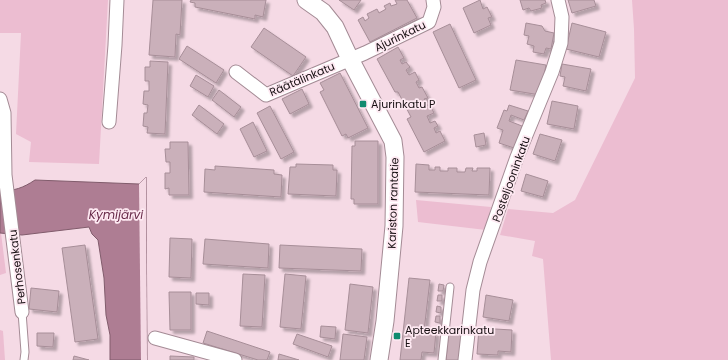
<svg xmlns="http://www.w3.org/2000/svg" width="728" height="360" viewBox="0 0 728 360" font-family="Poppins,sans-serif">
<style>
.green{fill:#ecbdd1}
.water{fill:#ae7d93;stroke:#815c6c}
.pier{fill:#f5dae5}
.building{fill:#cab0ba;stroke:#a78e98;filter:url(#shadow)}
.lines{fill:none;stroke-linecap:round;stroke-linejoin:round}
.service-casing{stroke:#a48b95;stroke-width:9}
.minor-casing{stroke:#a48b95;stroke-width:15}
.tertiary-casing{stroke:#a48b95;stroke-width:19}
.service{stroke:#fff;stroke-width:7}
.minor{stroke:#fff;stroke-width:13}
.tertiary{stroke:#fff;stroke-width:17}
.poi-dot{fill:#118c70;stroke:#fee9f2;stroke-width:1.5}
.labels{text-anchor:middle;stroke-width:3.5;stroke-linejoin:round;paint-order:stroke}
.street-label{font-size:11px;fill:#170f12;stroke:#fee9f2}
.poi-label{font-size:11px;fill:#170f12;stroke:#fee9f2;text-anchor:start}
.water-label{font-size:12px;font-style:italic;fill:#692b4a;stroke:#fee9f2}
</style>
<defs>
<filter id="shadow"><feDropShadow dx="3.5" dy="3.5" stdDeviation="1" flood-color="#0004"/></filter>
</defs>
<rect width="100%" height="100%" fill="#f5dae5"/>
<!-- green -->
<g class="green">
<path d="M 0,0 L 108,0 L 99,164 L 29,162 L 31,142 L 16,134 L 21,33 L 0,33 Z"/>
<path d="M 632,0 L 728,0 L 728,360 L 551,360 L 543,259 L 532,256 L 535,241 L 500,235 L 508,209 L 553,213 L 575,200 L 635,78 L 634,29 Z"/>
<path d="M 416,200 L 491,207 L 486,230 L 418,222 Z"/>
<path d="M 0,233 L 1,233 L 6,273 L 0,275 Z"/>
<path d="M 0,330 L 3,331 L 5,360 L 0,360 Z"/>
</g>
<!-- water -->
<path class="water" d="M 146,177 L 147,360 L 110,360 L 110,335 L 106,315 L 104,278 L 98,240 L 92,234 L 89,227 L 22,235 L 0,233 L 0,191 C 14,191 23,188 35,180 L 139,184 Z"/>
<!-- pier -->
<path class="pier" d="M 146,177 L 147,360 L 141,360 L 139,184 Z"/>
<!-- building -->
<g class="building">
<path d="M 153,0 L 182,0 L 180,35 L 176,34 L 175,57 L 149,55 Z"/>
<path d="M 191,0 L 266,0 L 263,17 L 255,15 L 255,19 L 195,7 L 195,3 L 190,2 Z"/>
<path d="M 339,0 L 361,0 L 354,10 Z"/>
<path d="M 395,0 L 407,0 L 417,18 L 370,42 L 358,20 L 363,17 L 365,21 L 369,18 L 367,14 L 377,9 L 379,13 L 386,9 L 384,6 L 390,3 L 391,6 L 397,4 Z"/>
<path d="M 480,0 L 483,9 L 487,7 L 492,17 L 488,18 L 491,25 L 474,33 L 463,8 Z"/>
<path d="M 520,0 L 545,0 L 546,3 L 541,5 L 542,8 L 531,11 L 529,8 L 523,10 Z"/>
<path d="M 568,0 L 594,0 L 596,6 L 572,13 Z"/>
<path d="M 526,23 L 542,26 L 545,31 L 554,33 L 551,49 L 546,48 L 544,54 L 533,52 L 534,46 L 527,44 L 529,36 L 524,35 Z"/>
<path d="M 572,23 L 606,32 L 599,57 L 566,49 Z"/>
<path d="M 450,24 L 476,80 L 459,88 L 433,32 Z"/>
<path d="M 264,28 L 306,57 L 293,76 L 251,47 Z"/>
<path d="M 187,46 L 224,70 L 216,83 L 179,59 Z"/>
<path d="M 398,47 L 404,58 L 400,60 L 402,64 L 406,62 L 410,67 L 406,70 L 409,75 L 415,72 L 419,80 L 416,82 L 419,88 L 422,87 L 428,98 L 424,99 L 428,106 L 430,105 L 434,113 L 427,116 L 430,123 L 435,121 L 438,126 L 434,128 L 436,133 L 440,131 L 445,141 L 424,152 L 407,119 L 411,117 L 398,92 L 395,92 L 377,59 Z"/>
<path d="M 516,60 L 546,65 L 540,95 L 510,90 Z"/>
<path d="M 150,61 L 168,62 L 165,134 L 147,133 L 148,127 L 143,126 L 144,113 L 147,113 L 148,105 L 143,104 L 144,91 L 149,91 L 149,81 L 145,81 L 145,67 L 150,67 Z"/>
<path d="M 562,64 L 591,69 L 586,91 L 563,86 L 565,77 L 560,76 Z"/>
<path d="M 340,73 L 368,128 L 348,138 L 346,134 L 342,136 L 320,92 L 324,90 L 320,83 Z"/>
<path d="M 196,75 L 214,86 L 208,97 L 190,86 Z"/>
<path d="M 302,89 L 309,104 L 290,114 L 282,99 Z"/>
<path d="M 219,90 L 241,107 L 234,117 L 212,100 Z"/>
<path d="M 552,101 L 578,106 L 574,129 L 547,124 Z"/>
<path d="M 199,105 L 224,124 L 217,134 L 192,115 Z"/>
<path d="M 509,105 L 528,111 L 524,120 L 511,115 L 509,121 L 522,126 L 514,148 L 499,143 L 503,130 L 497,128 L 504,110 L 507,111 Z"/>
<path d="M 270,106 L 294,152 L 281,159 L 257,113 Z"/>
<path d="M 253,122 L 267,151 L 254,157 L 240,129 Z"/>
<path d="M 484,133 L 486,145 L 476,147 L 474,135 Z"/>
<path d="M 540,134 L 562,140 L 555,161 L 533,154 Z"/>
<path d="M 355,141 L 378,141 L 378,204 L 354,204 L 354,199 L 351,199 L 352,146 L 355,146 Z"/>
<path d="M 170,142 L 188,142 L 189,195 L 169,195 L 169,188 L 165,189 L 165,173 L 170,173 L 170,162 L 166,162 L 165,149 L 170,149 Z"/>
<path d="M 296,164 L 333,165 L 333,170 L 337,170 L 336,196 L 288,194 L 290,167 L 296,167 Z"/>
<path d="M 416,164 L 429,165 L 429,170 L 435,170 L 435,167 L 440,167 L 440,171 L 448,171 L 448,168 L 457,168 L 457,172 L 465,172 L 466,168 L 473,168 L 472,171 L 477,171 L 477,168 L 490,168 L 489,195 L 415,192 Z"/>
<path d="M 215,166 L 274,170 L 274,174 L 282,175 L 281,197 L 204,192 L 205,169 L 215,170 Z"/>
<path d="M 526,174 L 548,181 L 543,197 L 521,191 Z"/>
<path d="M 170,238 L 192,239 L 191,278 L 169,277 Z"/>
<path d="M 205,239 L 269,244 L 268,268 L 203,264 Z"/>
<path d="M 85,245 L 98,339 L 75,342 L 62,248 Z"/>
<path d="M 280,245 L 362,249 L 361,271 L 279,268 Z"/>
<path d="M 243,274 L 265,275 L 262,327 L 240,326 Z"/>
<path d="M 285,274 L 306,276 L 301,329 L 280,327 Z"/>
<path d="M 409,278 L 430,280 L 424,331 L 436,332 L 434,353 L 422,352 L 421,360 L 400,360 Z"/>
<path d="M 350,284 L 373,287 L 368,333 L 345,330 Z"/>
<path d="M 439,284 L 444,285 L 443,291 L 438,291 Z"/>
<path d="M 31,288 L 59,291 L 57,312 L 29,309 Z"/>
<path d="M 169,292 L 191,292 L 191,330 L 170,330 Z"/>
<path d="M 196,293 L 209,293 L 209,305 L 196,304 Z"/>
<path d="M 438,295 L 442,295 L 442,301 L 437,301 Z"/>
<path d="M 486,295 L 513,300 L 509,321 L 483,317 Z"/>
<path d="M 437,306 L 441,307 L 441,313 L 436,312 Z"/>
<path d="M 436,316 L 440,316 L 440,323 L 435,322 Z"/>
<path d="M 321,326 L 336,327 L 335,339 L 320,337 Z"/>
<path d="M 449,327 L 462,328 L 459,360 L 446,360 Z"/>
<path d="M 479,328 L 512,330 L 511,352 L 498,351 L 498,355 L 477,354 Z"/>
<path d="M 207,331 L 270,352 L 267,360 L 258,360 L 203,343 Z"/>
<path d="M 37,333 L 54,333 L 53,347 L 37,346 Z"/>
<path d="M 297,334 L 332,346 L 328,357 L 293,344 Z"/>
<path d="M 343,334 L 367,337 L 364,360 L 340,360 Z"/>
<path d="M 279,354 L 299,360 L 278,360 Z"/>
<path d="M 74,356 L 89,360 L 73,360 Z"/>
<path d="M 170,356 L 194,357 L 194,360 L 170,360 Z"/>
</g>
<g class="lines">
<!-- service casing -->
<g class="service-casing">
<g id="service">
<path d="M 22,312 L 25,352 L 24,360"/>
<path d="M 442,360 L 450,287"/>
</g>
</g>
<!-- minor casing -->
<g class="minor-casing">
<g id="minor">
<path d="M 236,72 L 266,95 L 365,53 L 429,22 L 434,7 L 433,0"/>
<path d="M 0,99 L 4,113 L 5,175 L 22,312"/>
<path d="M 109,122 L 115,45 L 117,0"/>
<path d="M 155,338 L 235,360"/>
<path d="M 465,360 L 473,290 L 480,262 L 517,157 L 552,72 L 561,43 L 562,17 L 558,0"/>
</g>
</g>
<!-- tertiary casing -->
<g class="tertiary-casing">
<path id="tertiary" d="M 306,0 L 323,12 L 335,27 L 350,59 L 393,141 L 395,157 L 394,226 L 385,321 L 379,360"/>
</g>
<!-- service -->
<use href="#service" class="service"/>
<!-- minor -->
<use href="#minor" class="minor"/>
<!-- tertiary -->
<use href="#tertiary" class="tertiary"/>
</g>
<!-- markers -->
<g class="poi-dot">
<rect x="359" y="100" width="8" height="8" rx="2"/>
<rect x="393" y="332" width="8" height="8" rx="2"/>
</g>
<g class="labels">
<!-- street labels -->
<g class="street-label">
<text transform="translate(400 36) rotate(-26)" y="4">Ajurinkatu</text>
<text transform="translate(302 79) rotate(-23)" y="4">Räätälinkatu</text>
<text transform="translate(511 179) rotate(-70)" y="4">Posteljooninkatu</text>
<text transform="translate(393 203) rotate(-88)" y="4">Kariston rantatie</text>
<text transform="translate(17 267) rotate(-97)" y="4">Perhosenkatu</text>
</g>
<!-- poi labels -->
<g class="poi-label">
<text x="371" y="108">Ajurinkatu P</text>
<text x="405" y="334">Apteekkarinkatu<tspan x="405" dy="13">E</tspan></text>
</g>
<!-- water labels -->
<g class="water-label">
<text x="116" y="219">Kymijärvi</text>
</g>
</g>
</svg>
